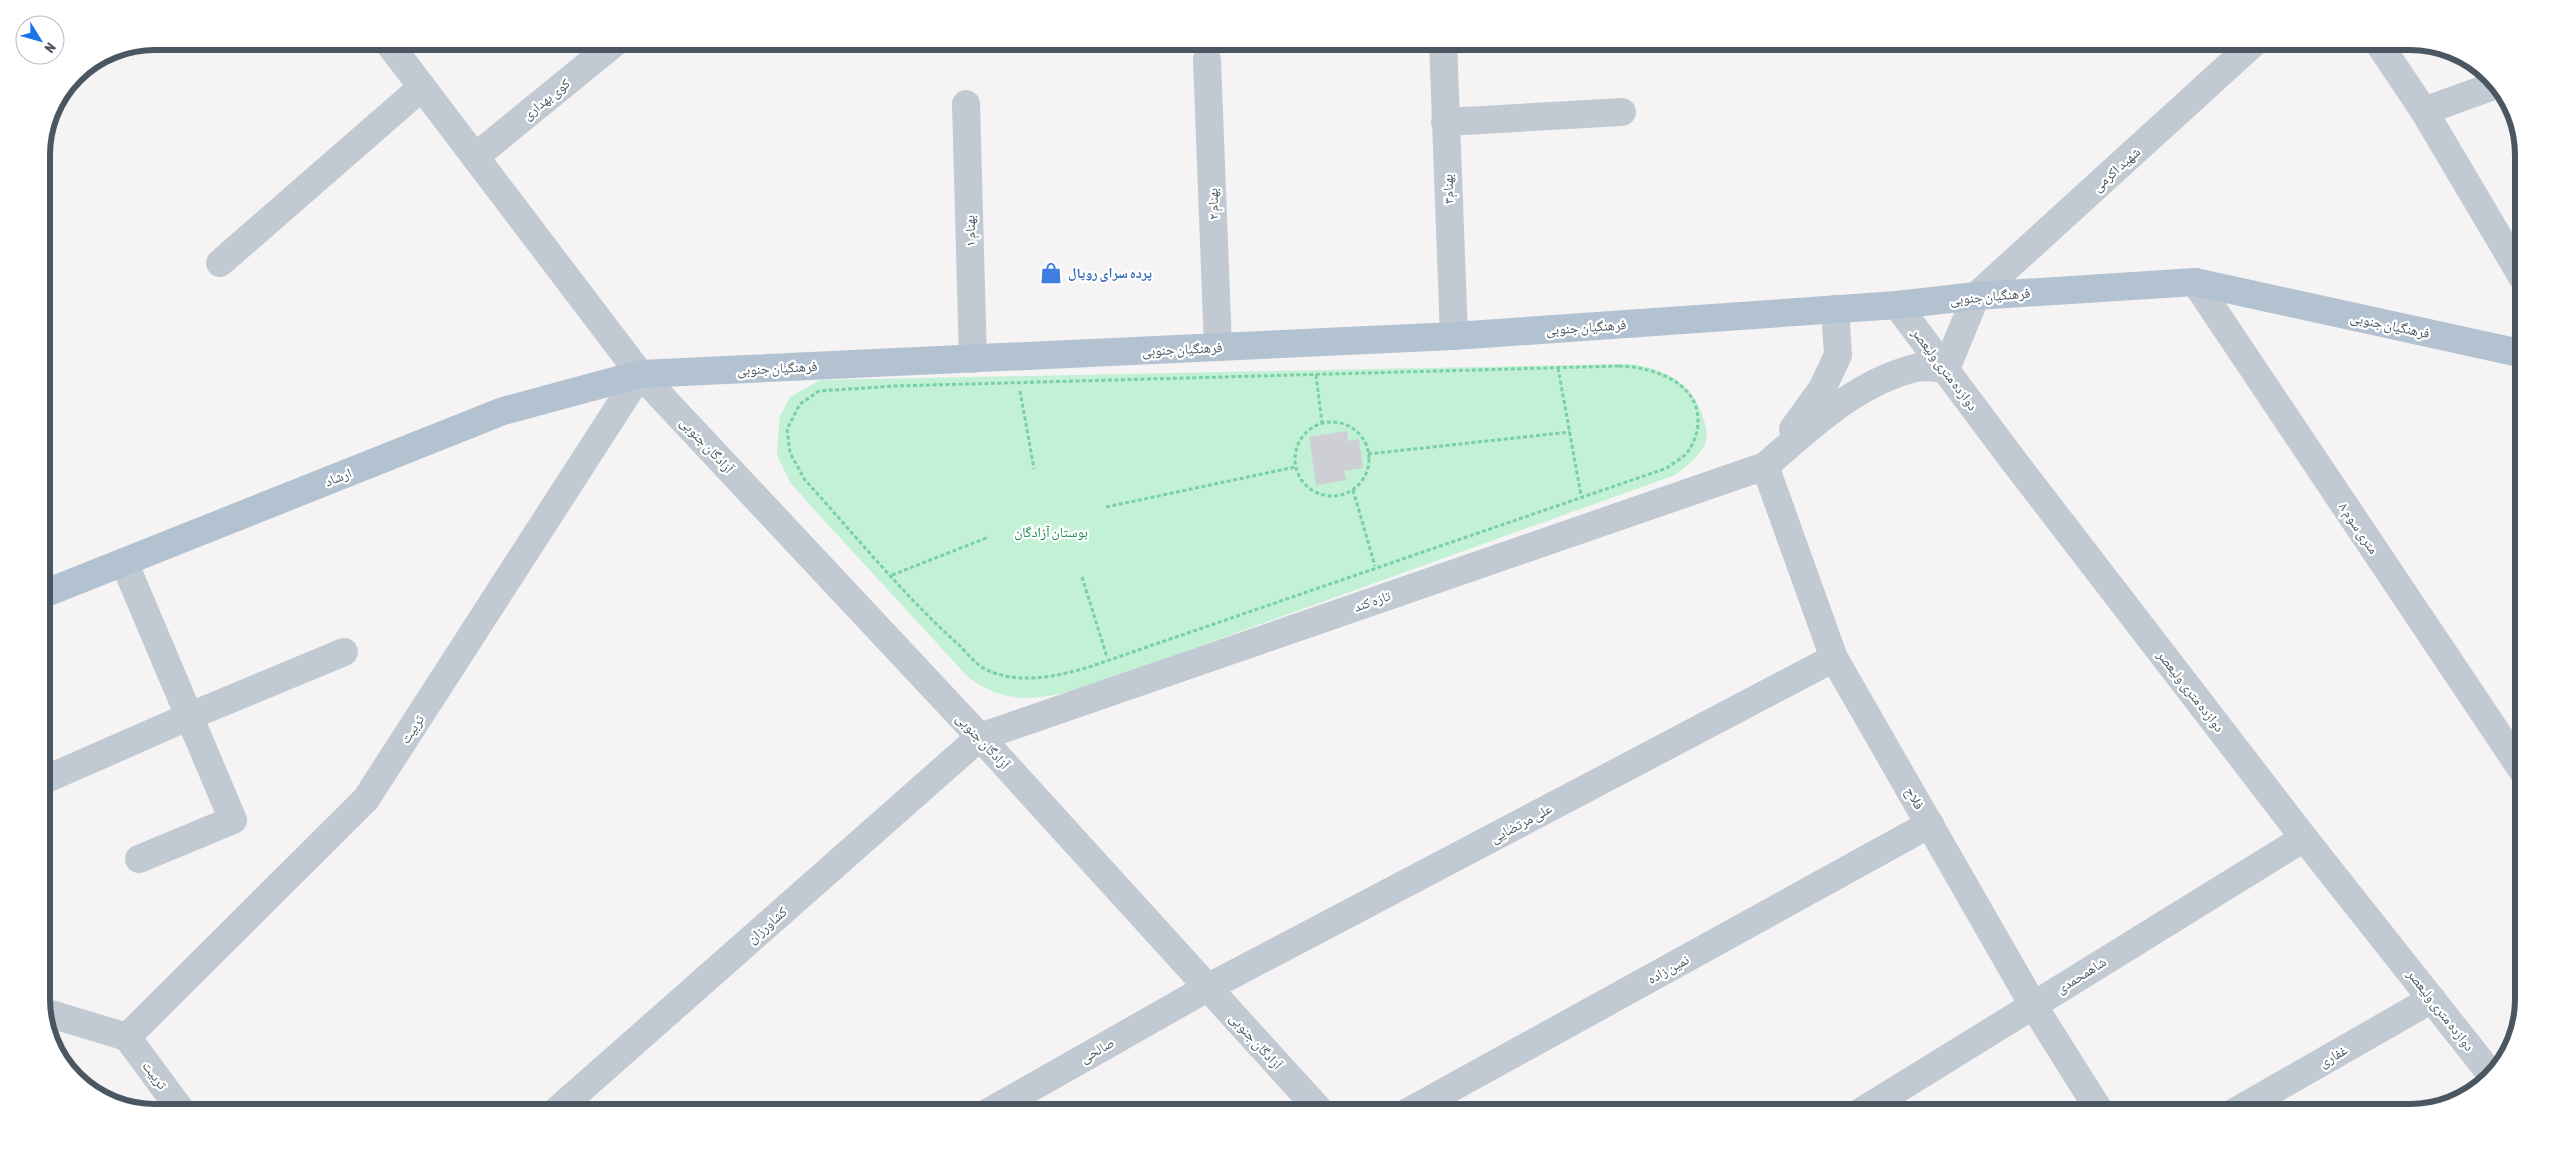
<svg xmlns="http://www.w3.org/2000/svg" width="2565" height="1154" viewBox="0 0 2565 1154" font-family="'Asap Condensed','Noto Naskh Arabic',sans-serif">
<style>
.green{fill:#c3f1d5}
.building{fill:#cdcfd5}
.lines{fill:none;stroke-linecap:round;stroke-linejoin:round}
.path{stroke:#7ad0a6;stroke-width:3;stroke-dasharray:4 2.5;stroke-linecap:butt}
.minor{stroke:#c1cad2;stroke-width:28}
.major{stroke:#b3c2d1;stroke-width:28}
.labels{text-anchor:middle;stroke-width:4.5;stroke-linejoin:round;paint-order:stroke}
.street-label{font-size:14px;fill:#4a5661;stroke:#fff}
.shop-label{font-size:14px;font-weight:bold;fill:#366cbe;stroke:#fff;text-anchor:start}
.park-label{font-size:14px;fill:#17864f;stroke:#fff}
.rim{fill:none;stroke:#4a5661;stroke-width:6}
</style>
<rect width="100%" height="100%" fill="#f5f3f3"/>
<!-- green -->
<path class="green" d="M 1630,364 C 1662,368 1691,381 1702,414 C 1705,423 1708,431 1706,441 C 1701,456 1687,466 1675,475 L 1080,689 C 1037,700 1005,705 968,677 L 810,505 L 790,482 L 777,455 L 778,436 L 780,416 L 790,397 L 820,380 Z"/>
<!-- building -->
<path class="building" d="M 1347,431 L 1348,441 L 1359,439 L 1363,468 L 1344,471 L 1346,480 L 1316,485 L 1309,437 Z"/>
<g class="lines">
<!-- path -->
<g class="path">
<path d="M 1619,366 C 1651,367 1699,381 1698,422 C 1698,433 1693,445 1686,454 C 1681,459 1673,463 1667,468 L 1089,667 C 1055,677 1022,684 989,671 C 978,667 968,654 960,646 C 904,596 855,535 805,480 L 790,453 L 787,429 L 800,404 L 819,391 L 895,386 Z"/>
<path d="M 1558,368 L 1581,495"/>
<path d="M 1316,375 L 1322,423"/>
<path d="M 1020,391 L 1034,469"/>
<circle cx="1332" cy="459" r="37"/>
<path d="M 1368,454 L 1570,432"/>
<path d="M 1353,490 L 1375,566"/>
<path d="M 1106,507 L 1295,467"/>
<path d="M 892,575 L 989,537"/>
<path d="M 1082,577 L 1107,657"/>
</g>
<!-- minor -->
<g class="minor">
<path d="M 387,41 L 640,374 L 980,737 L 1322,1113"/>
<path d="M 1443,41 L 1454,336"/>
<path d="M 2377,41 L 2424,111 L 2496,85"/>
<path d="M 1207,60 L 1218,347"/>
<path d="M 966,104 L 973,359"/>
<path d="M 2424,111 L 2524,280"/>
<path d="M 1445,122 L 1622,112"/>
<path d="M 475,157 L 617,41"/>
<path d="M 220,263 L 422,87"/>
<path d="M 2195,282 L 2524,773"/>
<path d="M 1897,305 L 2013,460 L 2304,838 L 2490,1073"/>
<path d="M 1793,429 L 1822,389 L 1838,355 L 1835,309"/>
<path d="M 1765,466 L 1834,658 L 2033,1005 L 2101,1113"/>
<path d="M 124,562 L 233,820 L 139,859"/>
<path d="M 42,781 L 190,716 L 344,652"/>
<path d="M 44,1012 L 127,1037 L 366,799 L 640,374"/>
<path d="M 127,1037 L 183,1113"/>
<path d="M 554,1113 L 980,737 L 1765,466 C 1811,427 1855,383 1915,368 C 1925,366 1937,368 1946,369 L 1976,296 L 2256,41"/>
<path d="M 987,1113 L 1207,988 L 1834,658"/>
<path d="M 1406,1113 L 1930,824"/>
<path d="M 1859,1113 L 2304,838"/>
<path d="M 2233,1113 L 2432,999"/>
</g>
<!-- major -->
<path class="major" d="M 41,595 L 503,411 L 640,374 L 1454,336 L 1897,305 L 1976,296 L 2195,282 L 2524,354"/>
</g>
<!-- icons -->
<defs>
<g id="shop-bare" transform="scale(1.725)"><path d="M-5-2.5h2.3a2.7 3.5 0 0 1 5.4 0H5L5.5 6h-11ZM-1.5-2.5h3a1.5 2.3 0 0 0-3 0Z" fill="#3f7fe0" stroke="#fff" stroke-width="2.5" paint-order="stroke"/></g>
</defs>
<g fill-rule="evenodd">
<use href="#shop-bare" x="1051" y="273"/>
</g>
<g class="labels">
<!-- street labels -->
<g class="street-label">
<text transform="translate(546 99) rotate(-39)" y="5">کوی بهداری</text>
<text transform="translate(2116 169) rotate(-42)" y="5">شهید اکرمی</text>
<text transform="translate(1448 189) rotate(-92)" y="5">بهنام۳</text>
<text transform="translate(1213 204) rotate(-92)" y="5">بهنام ۲</text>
<text transform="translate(970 231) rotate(-92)" y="5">بهنام ۱</text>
<text transform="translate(1990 296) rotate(-5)" y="5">فرهنگیان جنوبی</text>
<text transform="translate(2390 325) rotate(12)" y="5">فرهنگیان جنوبی</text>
<text transform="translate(1586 327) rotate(-4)" y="5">فرهنگیان جنوبی</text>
<text transform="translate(1182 349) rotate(-3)" y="5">فرهنگیان جنوبی</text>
<text transform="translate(777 368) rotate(-3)" y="5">فرهنگیان جنوبی</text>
<text transform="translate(1945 369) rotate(53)" y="5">دوازده متری ولیعصر</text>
<text transform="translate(707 445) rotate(47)" y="5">آزادگان جنوبی</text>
<text transform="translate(338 477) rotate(-22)" y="5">ارشاد</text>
<text transform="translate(2359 528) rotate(56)" y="5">۸ متری سوم</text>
<text transform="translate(1372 601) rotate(-19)" y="5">تازه کند</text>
<text transform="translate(2191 691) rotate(52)" y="5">دوازده متری ولیعصر</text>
<text transform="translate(412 729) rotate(-57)" y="5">تربیت</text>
<text transform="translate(983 741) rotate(47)" y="5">آزادگان جنوبی</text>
<text transform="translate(1915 798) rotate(60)" y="5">فلاح</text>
<text transform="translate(1521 823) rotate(-28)" y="5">علی مرتضایی</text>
<text transform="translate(767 925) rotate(-41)" y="5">کشاورزان</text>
<text transform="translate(1668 969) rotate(-29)" y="5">نمین زاده</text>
<text transform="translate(2081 975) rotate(-32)" y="5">شاهمحمدی</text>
<text transform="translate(2441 1010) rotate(52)" y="5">دوازده متری ولیعصر</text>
<text transform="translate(1256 1041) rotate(48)" y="5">آزادگان جنوبی</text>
<text transform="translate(1097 1050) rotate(-29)" y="5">صالحی</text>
<text transform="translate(2333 1056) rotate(-30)" y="5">غفاری</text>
<text transform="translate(155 1075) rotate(53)" y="5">تربیت</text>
</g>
<!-- shop labels -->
<g class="shop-label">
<text x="1068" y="278">پرده سرای رویال</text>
</g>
<!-- park labels -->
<g class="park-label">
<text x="1051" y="537">بوستان آزادگان</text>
</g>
</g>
<!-- crop -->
<path d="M0 0H2565V1154H0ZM155 50H2410A105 105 0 0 1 2515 155V999A105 105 0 0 1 2410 1104H155A105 105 0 0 1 50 999V155A105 105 0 0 1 155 50Z" fill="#fff" fill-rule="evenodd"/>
<path class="rim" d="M155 50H2410A105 105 0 0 1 2515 155V999A105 105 0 0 1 2410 1104H155A105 105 0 0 1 50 999V155A105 105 0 0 1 155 50Z"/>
<!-- north arrow -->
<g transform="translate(40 40) rotate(127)"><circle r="24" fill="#ffffff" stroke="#b7bbc0"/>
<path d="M0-4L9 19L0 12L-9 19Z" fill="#1a73e8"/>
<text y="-8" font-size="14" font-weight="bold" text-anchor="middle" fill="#4a5661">N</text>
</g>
</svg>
